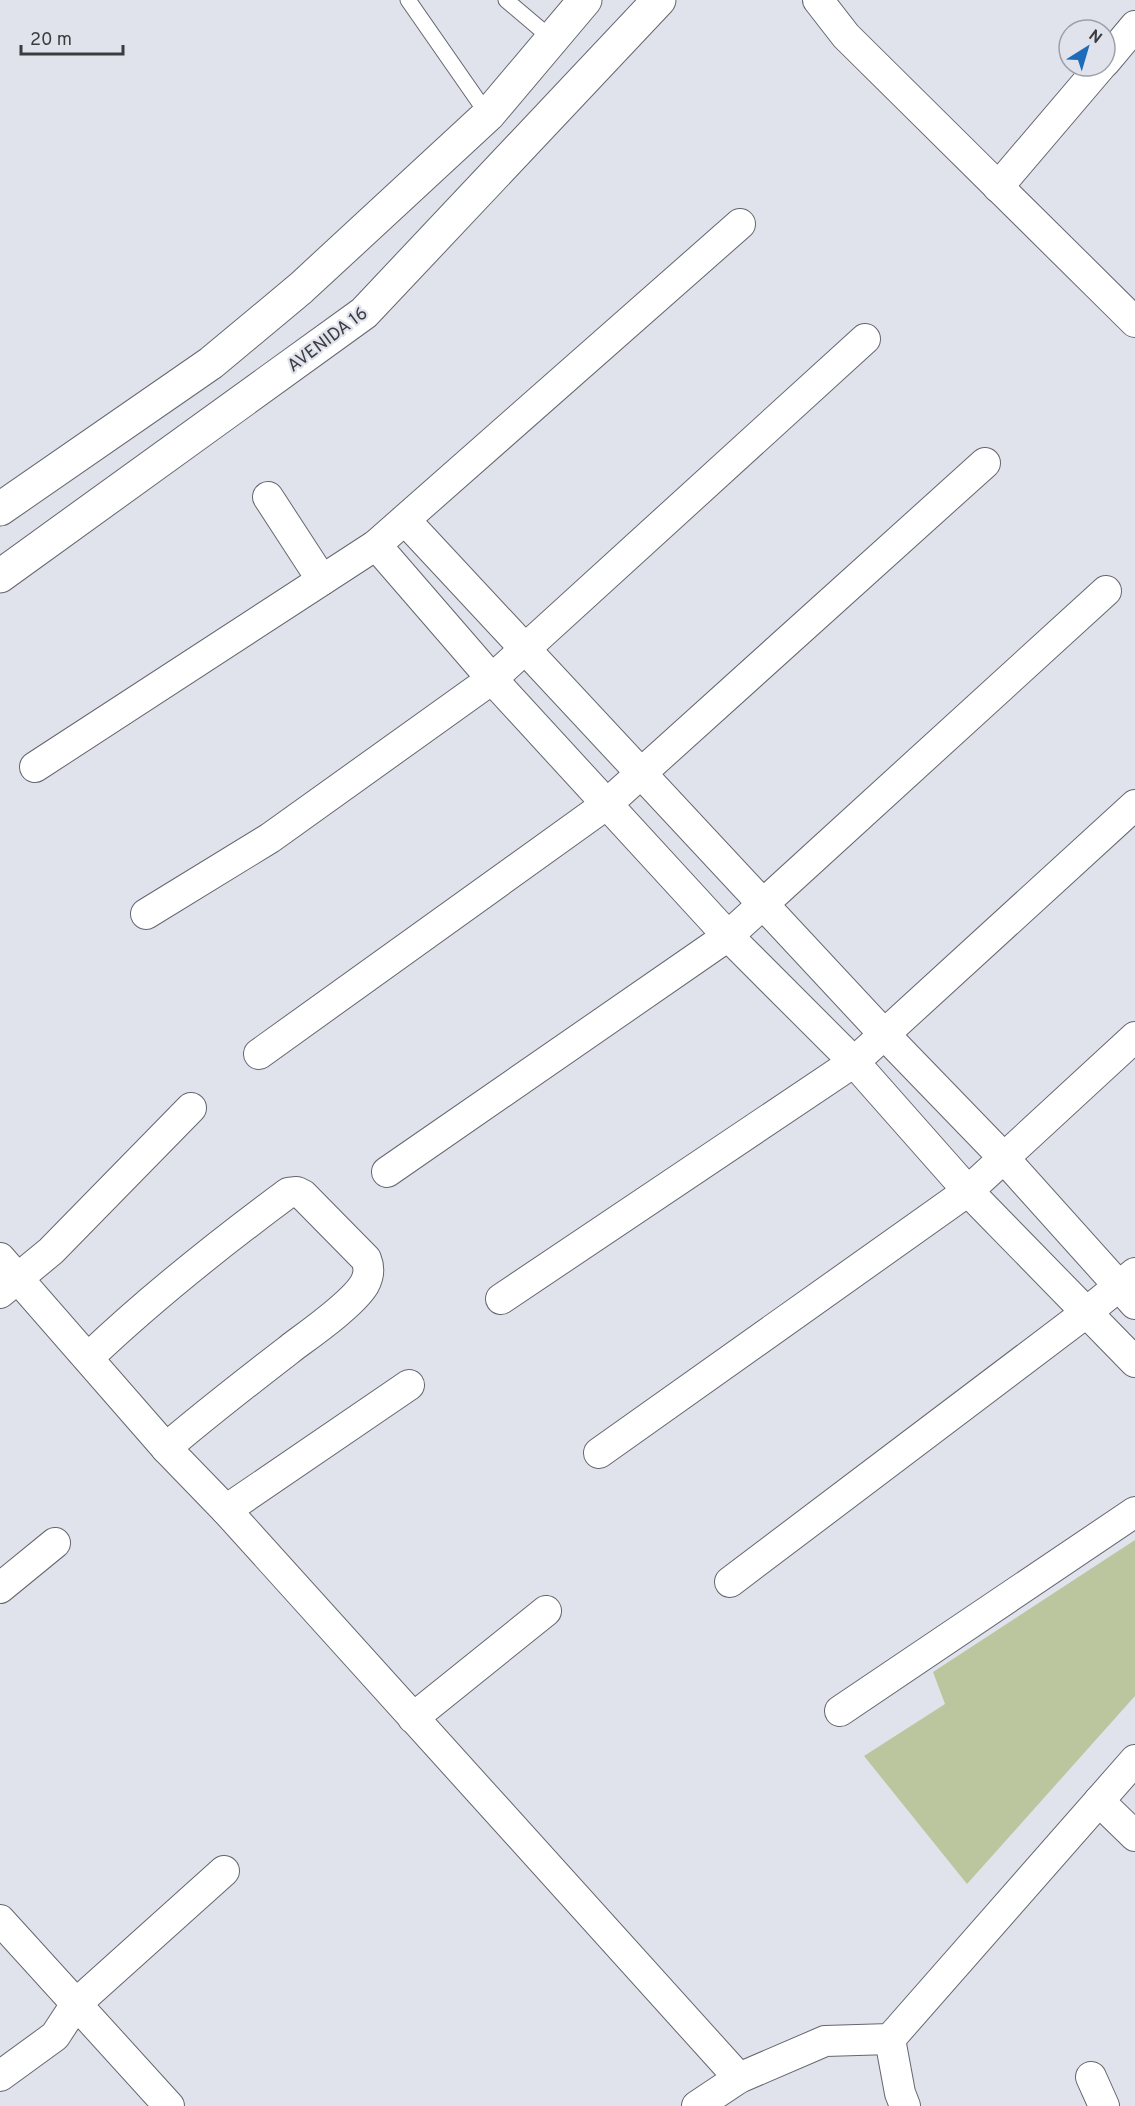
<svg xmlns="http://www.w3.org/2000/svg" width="1135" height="2106" viewBox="0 0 1135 2106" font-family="Overpass,sans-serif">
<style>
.green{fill:#bbc69e}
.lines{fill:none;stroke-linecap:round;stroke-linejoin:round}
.service-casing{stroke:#64676f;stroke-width:17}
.minor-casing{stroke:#64676f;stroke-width:32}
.trunk-casing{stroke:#64676f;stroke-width:35}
.service{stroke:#fff;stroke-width:15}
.minor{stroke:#fff;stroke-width:30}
.trunk{stroke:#fff;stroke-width:33}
.labels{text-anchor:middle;stroke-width:4.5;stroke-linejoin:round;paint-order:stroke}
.street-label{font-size:18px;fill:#3b3c40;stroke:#e0e3ec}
</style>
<rect width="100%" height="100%" fill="#e0e3ec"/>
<!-- green -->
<path class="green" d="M 1135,1540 L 1135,1696 L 967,1884 L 864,1756 L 945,1704 L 933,1672 Z"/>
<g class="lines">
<!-- service casing -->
<g class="service-casing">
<g id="service">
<path d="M 408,0 L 488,115"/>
<path d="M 506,0 L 552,39"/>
</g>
</g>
<!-- minor casing -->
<g class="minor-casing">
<g id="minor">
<path d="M 818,0 L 846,36 L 1135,322"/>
<path d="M 1105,62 L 1135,26"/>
<path d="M 998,187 L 1101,66"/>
<path d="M 268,497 L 322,580"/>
<path d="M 405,520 L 884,1034 L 1003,1157 L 1135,1304"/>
<path d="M 376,545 L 492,679 L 728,936 L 854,1062 L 968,1191 L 1135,1362"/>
<path d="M 35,767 L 376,545 L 740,224"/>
<path d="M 146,914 L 270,838 L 492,679 L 865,339"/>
<path d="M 259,1054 L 607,804 L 985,463"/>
<path d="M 387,1172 L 728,936 L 1106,591"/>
<path d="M 0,1258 L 166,1448 L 226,1510 L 739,2078"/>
<path d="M 0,1293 L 51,1251 L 191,1108"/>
<path d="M 501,1299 L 854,1062 L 1135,805"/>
<path d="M 88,1358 C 151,1298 219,1244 288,1193 L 297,1192 L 303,1195 L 366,1259 C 370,1269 369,1276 364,1285 C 352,1304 314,1331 295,1345 C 251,1379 208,1412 166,1448"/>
<path d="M 599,1453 L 968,1191 L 1135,1037"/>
<path d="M 226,1510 L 409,1385"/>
<path d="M 730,1582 L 1087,1312 L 1135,1273"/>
<path d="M 0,1588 L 55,1543"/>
<path d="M 840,1711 L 1135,1512"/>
<path d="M 413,1718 L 546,1611"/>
<path d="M 1099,1801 L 1135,1836"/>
<path d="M 0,1920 L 169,2106"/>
<path d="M 890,2039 L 900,2093 L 905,2106"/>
<path d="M 0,2076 L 55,2036 L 76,2004 L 224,1871"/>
<path d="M 1091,2077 L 1104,2106"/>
<path d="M 697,2106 L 739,2078 L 825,2041 L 890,2039 L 1135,1760"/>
</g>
</g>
<!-- trunk casing -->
<g class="trunk-casing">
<g id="trunk">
<path d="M 0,509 L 211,363 L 301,288 L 488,115 L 585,0"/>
<path d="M 0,576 L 364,313 L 659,0"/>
</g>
</g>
<!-- service -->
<use href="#service" class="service"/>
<!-- minor -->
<use href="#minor" class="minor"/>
<!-- trunk -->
<use href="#trunk" class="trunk"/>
</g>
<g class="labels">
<!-- street labels -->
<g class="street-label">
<text transform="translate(327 339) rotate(-37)" y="6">AVENIDA 16</text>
</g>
</g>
<!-- north arrow -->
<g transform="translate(1087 48) rotate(37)"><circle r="28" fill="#e0e3ec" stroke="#9ea0a7" stroke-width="1.5"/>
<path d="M0-4.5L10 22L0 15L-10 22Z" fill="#1e6bba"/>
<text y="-9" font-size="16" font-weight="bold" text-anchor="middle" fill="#3b3c40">N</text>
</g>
<!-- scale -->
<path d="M21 45v9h102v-9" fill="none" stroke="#3b3c40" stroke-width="3"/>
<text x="30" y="45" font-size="18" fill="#3b3c40" stroke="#e0e3ec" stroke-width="4.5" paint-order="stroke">20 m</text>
</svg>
